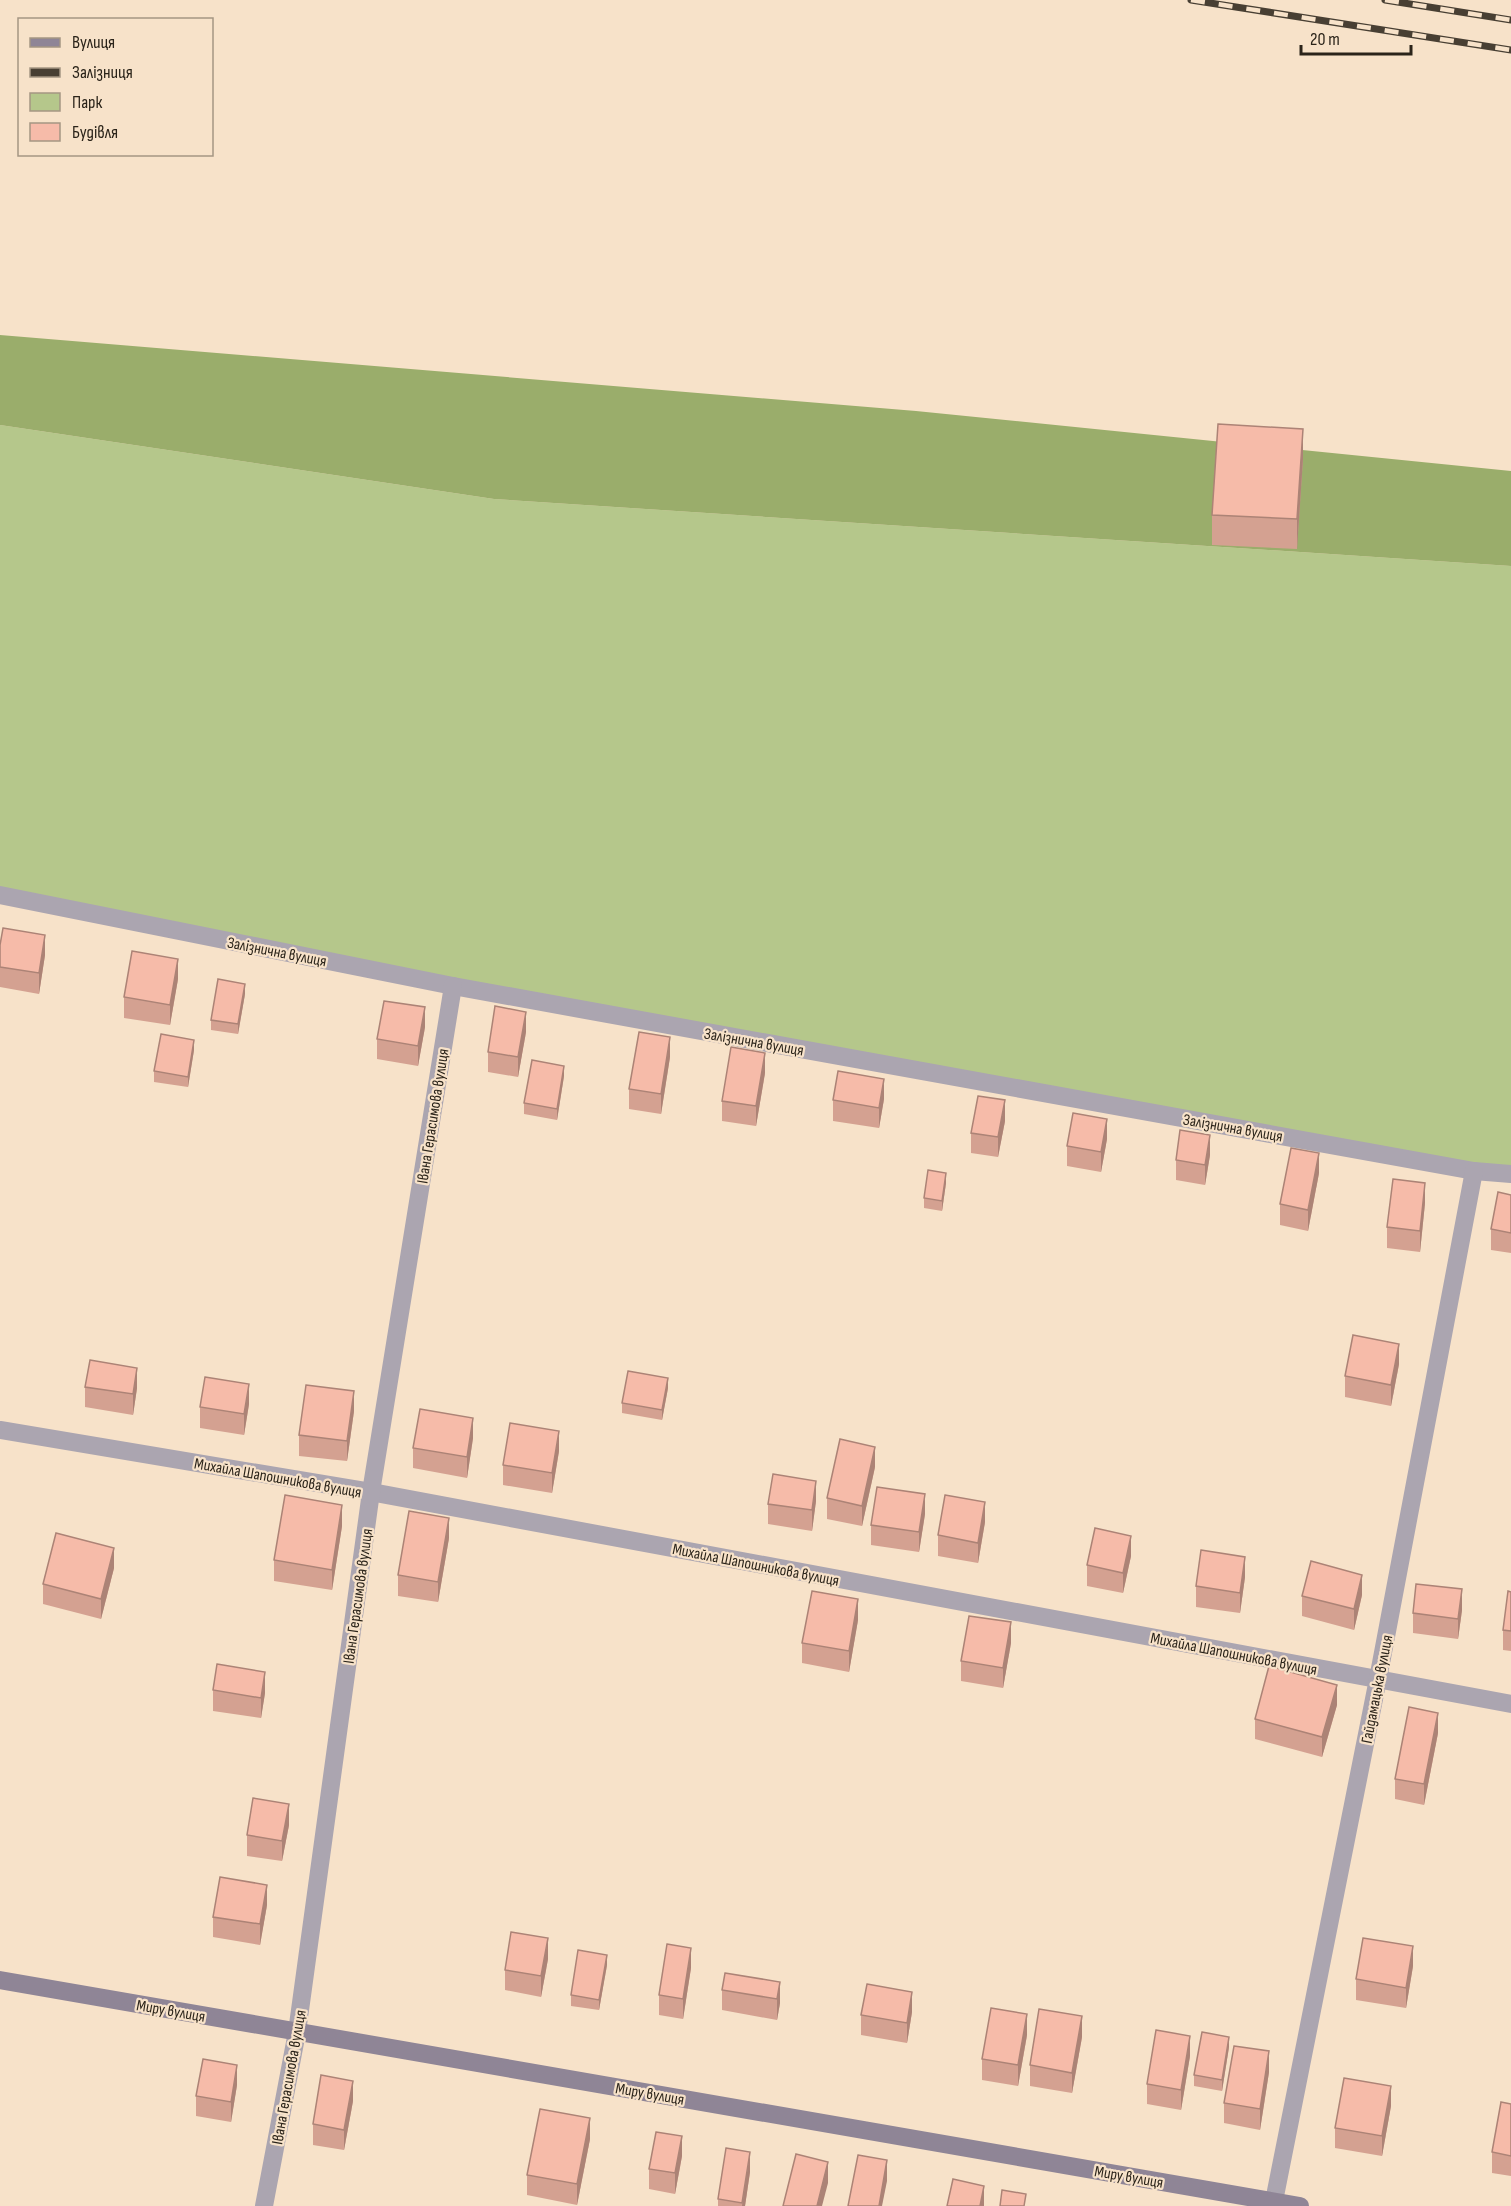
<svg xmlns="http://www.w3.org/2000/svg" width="1511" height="2206" viewBox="0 0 1511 2206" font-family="'Sofia Sans Condensed',sans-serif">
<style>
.green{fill:#b5c78b}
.forest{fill:#9aad6b}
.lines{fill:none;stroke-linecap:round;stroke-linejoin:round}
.minor{stroke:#aba5b0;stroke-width:18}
.secondary{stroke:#8f8596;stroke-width:18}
.rail-casing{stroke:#483f33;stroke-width:7}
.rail{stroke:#f7e2c9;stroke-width:4.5;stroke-dasharray:14;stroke-linecap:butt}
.wall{fill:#d4a191}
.shaded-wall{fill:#ac8376}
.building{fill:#f6bba9;stroke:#ac8376;stroke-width:1.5}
.labels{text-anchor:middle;stroke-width:4.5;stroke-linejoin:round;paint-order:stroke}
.street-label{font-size:16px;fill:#2b241a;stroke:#f7e2c9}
</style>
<rect width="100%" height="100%" fill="#f7e2c9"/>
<!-- green -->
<path class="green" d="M 0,425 L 494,499 L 1511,566 L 1511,1174 L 0,895 Z"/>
<!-- forest -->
<path class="forest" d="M 0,335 L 916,411 L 1511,471 L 1511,566 L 494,499 L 0,425 Z"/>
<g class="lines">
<!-- minor -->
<g class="minor">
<path d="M 0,895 L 453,986 L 1474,1171 L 1511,1174"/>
<path d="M 0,1430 L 371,1492 L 1511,1704"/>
<path d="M 264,2206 L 297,2032 L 371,1492 L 453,986"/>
<path d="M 1273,2206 L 1378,1679 L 1474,1171"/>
</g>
<!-- secondary -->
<path class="secondary" d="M 0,1980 L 1300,2206"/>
<!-- rail casing -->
<g class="rail-casing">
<g id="rail">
<path d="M 1191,0 L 1511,50"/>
<path d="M 1385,0 L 1511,20"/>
</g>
</g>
<!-- rail -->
<use href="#rail" class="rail"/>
</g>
<!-- wall -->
<g class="wall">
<path d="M 1303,459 L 1297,549 L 1212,545 L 1212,515 Z"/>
<path d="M 0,945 L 45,955 L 39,994 L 0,987 Z"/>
<path d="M 178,979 L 170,1025 L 124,1018 L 124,997 Z"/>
<path d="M 245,994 L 238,1034 L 211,1030 L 211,1020 Z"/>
<path d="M 425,1027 L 418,1066 L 377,1059 L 377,1039 Z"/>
<path d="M 526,1032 L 518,1077 L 488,1072 L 488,1052 Z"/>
<path d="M 194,1050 L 188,1087 L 154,1082 L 154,1071 Z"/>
<path d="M 670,1057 L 661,1114 L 629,1109 L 629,1089 Z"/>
<path d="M 765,1073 L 756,1126 L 722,1121 L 722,1101 Z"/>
<path d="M 564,1076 L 557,1120 L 524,1114 L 524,1103 Z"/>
<path d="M 884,1099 L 879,1128 L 833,1121 L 833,1100 Z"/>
<path d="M 1005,1121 L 998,1157 L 971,1153 L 971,1133 Z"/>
<path d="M 1107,1139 L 1101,1172 L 1067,1166 L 1067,1146 Z"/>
<path d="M 1210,1155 L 1205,1185 L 1176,1180 L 1176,1160 Z"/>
<path d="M 1319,1173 L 1308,1231 L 1280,1225 L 1280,1204 Z"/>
<path d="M 946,1183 L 942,1211 L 924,1208 L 924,1198 Z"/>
<path d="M 1511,1195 L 1511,1253 L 1491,1250 L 1491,1229 Z"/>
<path d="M 1425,1203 L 1420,1252 L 1387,1248 L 1387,1227 Z"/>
<path d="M 1399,1364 L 1391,1406 L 1345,1397 L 1345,1376 Z"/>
<path d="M 85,1387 L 137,1388 L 133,1415 L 85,1407 Z"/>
<path d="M 668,1388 L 662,1420 L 622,1413 L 622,1403 Z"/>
<path d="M 249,1404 L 244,1435 L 200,1428 L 200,1407 Z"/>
<path d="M 354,1411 L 347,1461 L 299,1456 L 299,1435 Z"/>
<path d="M 473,1438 L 467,1478 L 413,1468 L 413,1448 Z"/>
<path d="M 559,1451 L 552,1493 L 503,1485 L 503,1465 Z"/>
<path d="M 875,1467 L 862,1526 L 827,1519 L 827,1498 Z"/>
<path d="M 816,1501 L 812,1531 L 768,1524 L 768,1504 Z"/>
<path d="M 925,1514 L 919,1552 L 871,1545 L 871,1525 Z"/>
<path d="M 985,1522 L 978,1563 L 938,1556 L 938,1535 Z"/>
<path d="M 342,1526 L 332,1590 L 274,1581 L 274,1560 Z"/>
<path d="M 449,1538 L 438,1602 L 398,1596 L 398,1575 Z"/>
<path d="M 1131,1556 L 1123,1593 L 1087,1586 L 1087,1565 Z"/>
<path d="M 114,1568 L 101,1619 L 43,1604 L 43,1584 Z"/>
<path d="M 1245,1577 L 1240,1613 L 1196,1607 L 1196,1586 Z"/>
<path d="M 1511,1592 L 1511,1651 L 1503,1650 L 1503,1630 Z"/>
<path d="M 1362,1595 L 1354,1630 L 1302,1616 L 1302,1596 Z"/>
<path d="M 1462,1610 L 1458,1639 L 1413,1633 L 1413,1613 Z"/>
<path d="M 858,1620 L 849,1672 L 802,1663 L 802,1643 Z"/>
<path d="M 1011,1643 L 1003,1688 L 961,1681 L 961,1661 Z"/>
<path d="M 213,1690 L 265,1693 L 261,1718 L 213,1711 Z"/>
<path d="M 1337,1705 L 1322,1757 L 1255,1739 L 1255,1719 Z"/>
<path d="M 1438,1733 L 1424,1805 L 1395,1799 L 1395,1779 Z"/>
<path d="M 289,1825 L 282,1861 L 247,1856 L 247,1835 Z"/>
<path d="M 267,1905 L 260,1945 L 213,1937 L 213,1917 Z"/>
<path d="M 548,1959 L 541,1997 L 505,1990 L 505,1970 Z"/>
<path d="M 607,1965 L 599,2010 L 571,2006 L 571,1995 Z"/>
<path d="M 1413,1966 L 1406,2008 L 1356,2000 L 1356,1979 Z"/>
<path d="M 691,1968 L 683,2019 L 659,2015 L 659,1995 Z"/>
<path d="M 780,1982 L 780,2003 L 777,2020 L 722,2010 L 722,1990 Z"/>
<path d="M 912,2012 L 907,2043 L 861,2035 L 861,2015 Z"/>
<path d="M 1027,2035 L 1018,2086 L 982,2080 L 982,2059 Z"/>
<path d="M 1082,2037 L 1072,2093 L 1030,2086 L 1030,2065 Z"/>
<path d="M 1229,2047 L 1222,2091 L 1194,2086 L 1194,2075 Z"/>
<path d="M 1190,2056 L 1181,2110 L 1147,2104 L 1147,2084 Z"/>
<path d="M 1269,2072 L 1260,2130 L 1224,2123 L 1224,2103 Z"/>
<path d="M 237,2085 L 231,2122 L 196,2116 L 196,2096 Z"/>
<path d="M 353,2101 L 344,2150 L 313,2145 L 313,2124 Z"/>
<path d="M 1511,2104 L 1511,2176 L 1492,2173 L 1492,2152 Z"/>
<path d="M 1391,2106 L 1382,2156 L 1335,2148 L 1335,2128 Z"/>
<path d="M 590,2139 L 577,2205 L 527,2195 L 527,2175 Z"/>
<path d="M 682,2156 L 675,2194 L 649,2189 L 649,2169 Z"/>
<path d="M 750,2172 L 745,2206 L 718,2206 L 718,2199 Z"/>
</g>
<!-- shaded-wall -->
<g class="shaded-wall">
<path d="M 1303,429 L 1303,459 L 1297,549 L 1297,519 Z"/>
<path d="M 45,935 L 45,955 L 39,994 L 39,973 Z"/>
<path d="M 178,959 L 178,979 L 170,1025 L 170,1005 Z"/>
<path d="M 245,984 L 245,994 L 238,1034 L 238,1024 Z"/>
<path d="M 425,1007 L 425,1027 L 418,1066 L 418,1046 Z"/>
<path d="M 526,1012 L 526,1032 L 518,1077 L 518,1057 Z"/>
<path d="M 670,1037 L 670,1057 L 661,1114 L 661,1094 Z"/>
<path d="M 194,1040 L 194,1050 L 188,1087 L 188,1077 Z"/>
<path d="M 765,1053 L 765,1073 L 756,1126 L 756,1106 Z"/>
<path d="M 564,1066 L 564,1076 L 557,1120 L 557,1109 Z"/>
<path d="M 884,1079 L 884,1099 L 879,1128 L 879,1108 Z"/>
<path d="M 1005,1100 L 1005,1121 L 998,1157 L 998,1137 Z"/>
<path d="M 1107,1119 L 1107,1139 L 1101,1172 L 1101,1152 Z"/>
<path d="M 1210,1135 L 1210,1155 L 1205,1185 L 1205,1165 Z"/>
<path d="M 1319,1153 L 1319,1173 L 1308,1231 L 1308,1210 Z"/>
<path d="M 946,1173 L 946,1183 L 942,1211 L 942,1201 Z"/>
<path d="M 1425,1183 L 1425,1203 L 1420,1252 L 1420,1231 Z"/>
<path d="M 1399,1344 L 1399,1364 L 1391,1406 L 1391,1385 Z"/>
<path d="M 137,1368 L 137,1388 L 133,1415 L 133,1394 Z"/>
<path d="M 668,1378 L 668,1388 L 662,1420 L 662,1410 Z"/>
<path d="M 249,1384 L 249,1404 L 244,1435 L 244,1414 Z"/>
<path d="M 354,1391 L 354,1411 L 347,1461 L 347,1441 Z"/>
<path d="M 473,1418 L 473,1438 L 467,1478 L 467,1457 Z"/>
<path d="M 559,1431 L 559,1451 L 552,1493 L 552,1473 Z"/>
<path d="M 875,1447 L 875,1467 L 862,1526 L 862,1506 Z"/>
<path d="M 816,1481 L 816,1501 L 812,1531 L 812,1510 Z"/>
<path d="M 925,1494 L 925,1514 L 919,1552 L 919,1532 Z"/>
<path d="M 985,1502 L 985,1522 L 978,1563 L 978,1543 Z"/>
<path d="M 342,1505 L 342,1526 L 332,1590 L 332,1570 Z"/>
<path d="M 449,1518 L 449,1538 L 438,1602 L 438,1582 Z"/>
<path d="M 1131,1536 L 1131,1556 L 1123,1593 L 1123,1573 Z"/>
<path d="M 114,1548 L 114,1568 L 101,1619 L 101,1599 Z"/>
<path d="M 1245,1557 L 1245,1577 L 1240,1613 L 1240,1593 Z"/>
<path d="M 1362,1575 L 1362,1595 L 1354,1630 L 1354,1609 Z"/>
<path d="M 1462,1589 L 1462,1610 L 1458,1639 L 1458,1619 Z"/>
<path d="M 858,1599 L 858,1620 L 849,1672 L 849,1651 Z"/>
<path d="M 1011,1622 L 1011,1643 L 1003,1688 L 1003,1668 Z"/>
<path d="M 265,1672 L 265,1693 L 261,1718 L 261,1698 Z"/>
<path d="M 1337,1685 L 1337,1705 L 1322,1757 L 1322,1737 Z"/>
<path d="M 1438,1713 L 1438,1733 L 1424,1805 L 1424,1784 Z"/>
<path d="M 289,1804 L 289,1825 L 282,1861 L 282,1841 Z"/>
<path d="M 267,1885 L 267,1905 L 260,1945 L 260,1924 Z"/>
<path d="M 548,1938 L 548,1959 L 541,1997 L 541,1976 Z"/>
<path d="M 1413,1946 L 1413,1966 L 1406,2008 L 1406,1988 Z"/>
<path d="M 691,1948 L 691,1968 L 683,2019 L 683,1999 Z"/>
<path d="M 607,1955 L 607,1965 L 599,2010 L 599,2000 Z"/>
<path d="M 780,1982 L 780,2003 L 777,2020 L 777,1999 Z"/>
<path d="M 912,1992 L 912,2012 L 907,2043 L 907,2023 Z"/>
<path d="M 1027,2014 L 1027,2035 L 1018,2086 L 1018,2065 Z"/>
<path d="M 1082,2016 L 1082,2037 L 1072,2093 L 1072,2073 Z"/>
<path d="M 1190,2036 L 1190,2056 L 1181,2110 L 1181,2090 Z"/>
<path d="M 1229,2037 L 1229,2047 L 1222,2091 L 1222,2080 Z"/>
<path d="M 1269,2051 L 1269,2072 L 1260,2130 L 1260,2109 Z"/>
<path d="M 237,2065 L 237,2085 L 231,2122 L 231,2102 Z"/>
<path d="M 353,2081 L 353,2101 L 344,2150 L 344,2130 Z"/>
<path d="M 1391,2086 L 1391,2106 L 1382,2156 L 1382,2136 Z"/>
<path d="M 590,2118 L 590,2139 L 577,2205 L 577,2184 Z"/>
<path d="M 682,2136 L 682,2156 L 675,2194 L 675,2173 Z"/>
<path d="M 750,2152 L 750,2172 L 745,2206 L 742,2206 Z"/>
<path d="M 887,2160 L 887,2181 L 882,2206 L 879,2206 Z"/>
<path d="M 828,2162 L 828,2183 L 822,2206 L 817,2206 Z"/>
<path d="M 984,2186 L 984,2206 L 980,2206 Z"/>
</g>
<!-- building -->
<g class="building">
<path d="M 1218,424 L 1303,429 L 1297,519 L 1212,515 Z"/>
<path d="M 3,928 L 45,935 L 39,973 L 0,967 L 0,945 Z"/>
<path d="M 132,951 L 178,959 L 170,1005 L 124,997 Z"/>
<path d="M 218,979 L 245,984 L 238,1024 L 211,1020 Z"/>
<path d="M 384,1001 L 425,1007 L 418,1046 L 377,1039 Z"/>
<path d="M 495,1006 L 526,1012 L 518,1057 L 488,1052 Z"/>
<path d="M 639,1032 L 670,1037 L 661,1094 L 629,1089 Z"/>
<path d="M 161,1034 L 194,1040 L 188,1077 L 154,1071 Z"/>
<path d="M 731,1047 L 765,1053 L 756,1106 L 722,1101 Z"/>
<path d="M 532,1060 L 564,1066 L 557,1109 L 524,1103 Z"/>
<path d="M 838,1071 L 884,1079 L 879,1108 L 833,1100 Z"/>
<path d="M 978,1096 L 1005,1100 L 998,1137 L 971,1133 Z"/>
<path d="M 1073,1113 L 1107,1119 L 1101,1152 L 1067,1146 Z"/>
<path d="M 1180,1130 L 1210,1135 L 1205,1165 L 1176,1160 Z"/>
<path d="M 1291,1148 L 1319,1153 L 1308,1210 L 1280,1204 Z"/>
<path d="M 928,1170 L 946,1173 L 942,1201 L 924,1198 Z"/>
<path d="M 1393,1179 L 1425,1183 L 1420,1231 L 1387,1227 Z"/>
<path d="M 1498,1192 L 1511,1195 L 1511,1233 L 1491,1229 Z"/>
<path d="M 1353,1335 L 1399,1344 L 1391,1385 L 1345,1376 Z"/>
<path d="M 90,1360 L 137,1368 L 133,1394 L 85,1387 Z"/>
<path d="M 628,1371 L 668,1378 L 662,1410 L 622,1403 Z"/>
<path d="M 205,1377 L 249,1384 L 244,1414 L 200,1407 Z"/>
<path d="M 306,1385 L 354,1391 L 347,1441 L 299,1435 Z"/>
<path d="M 420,1409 L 473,1418 L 467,1457 L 413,1448 Z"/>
<path d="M 510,1423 L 559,1431 L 552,1473 L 503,1465 Z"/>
<path d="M 840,1439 L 875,1447 L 862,1506 L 827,1498 Z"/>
<path d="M 773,1474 L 816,1481 L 812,1510 L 768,1504 Z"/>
<path d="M 877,1487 L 925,1494 L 919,1532 L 871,1525 Z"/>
<path d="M 285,1495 L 342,1505 L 332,1570 L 274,1560 Z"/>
<path d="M 945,1495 L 985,1502 L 978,1543 L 938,1535 Z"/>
<path d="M 409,1511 L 449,1518 L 438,1582 L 398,1575 Z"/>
<path d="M 1095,1528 L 1131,1536 L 1123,1573 L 1087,1565 Z"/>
<path d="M 56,1533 L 114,1548 L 101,1599 L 43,1584 Z"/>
<path d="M 1201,1550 L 1245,1557 L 1240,1593 L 1196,1586 Z"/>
<path d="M 1311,1561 L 1362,1575 L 1354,1609 L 1302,1596 Z"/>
<path d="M 1416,1584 L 1462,1589 L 1458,1619 L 1413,1613 Z"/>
<path d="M 812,1591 L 858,1599 L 849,1651 L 802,1643 Z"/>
<path d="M 1508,1591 L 1511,1592 L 1511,1631 L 1503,1630 Z"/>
<path d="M 969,1616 L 1011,1622 L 1003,1668 L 961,1661 Z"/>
<path d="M 217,1664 L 265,1672 L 261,1698 L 213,1690 Z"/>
<path d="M 1269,1666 L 1337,1685 L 1322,1737 L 1255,1719 Z"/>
<path d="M 1409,1707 L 1438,1713 L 1424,1784 L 1395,1779 Z"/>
<path d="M 253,1798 L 289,1804 L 282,1841 L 247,1835 Z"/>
<path d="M 220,1877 L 267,1885 L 260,1924 L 213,1917 Z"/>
<path d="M 511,1932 L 548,1938 L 541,1976 L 505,1970 Z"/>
<path d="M 1363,1938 L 1413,1946 L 1406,1988 L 1356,1979 Z"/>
<path d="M 667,1944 L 691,1948 L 683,1999 L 659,1995 Z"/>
<path d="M 578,1950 L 607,1955 L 599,2000 L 571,1995 Z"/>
<path d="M 725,1973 L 780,1982 L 777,1999 L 722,1990 Z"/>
<path d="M 867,1984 L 912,1992 L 907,2023 L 861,2015 Z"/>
<path d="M 991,2008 L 1027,2014 L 1018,2065 L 982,2059 Z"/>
<path d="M 1039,2009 L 1082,2016 L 1072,2073 L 1030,2065 Z"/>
<path d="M 1156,2030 L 1190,2036 L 1181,2090 L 1147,2084 Z"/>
<path d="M 1202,2032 L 1229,2037 L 1222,2080 L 1194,2075 Z"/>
<path d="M 1234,2046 L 1269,2051 L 1260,2109 L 1224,2103 Z"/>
<path d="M 203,2059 L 237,2065 L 231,2102 L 196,2096 Z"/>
<path d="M 321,2075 L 353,2081 L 344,2130 L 313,2124 Z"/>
<path d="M 1344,2078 L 1391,2086 L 1382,2136 L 1335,2128 Z"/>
<path d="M 1501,2102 L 1511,2104 L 1511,2156 L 1492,2152 Z"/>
<path d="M 540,2109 L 590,2118 L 577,2184 L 527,2175 Z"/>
<path d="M 656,2132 L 682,2136 L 675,2173 L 649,2169 Z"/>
<path d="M 726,2148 L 750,2152 L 742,2203 L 718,2199 Z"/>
<path d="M 796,2154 L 828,2162 L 817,2206 L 783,2206 Z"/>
<path d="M 858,2155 L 887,2160 L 879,2206 L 848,2206 Z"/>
<path d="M 953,2179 L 984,2186 L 980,2206 L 947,2206 Z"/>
<path d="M 1002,2190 L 1026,2194 L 1024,2206 L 1000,2206 Z"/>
</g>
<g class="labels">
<!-- street labels -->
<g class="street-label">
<text transform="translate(277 951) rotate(11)" y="6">Залізнична вулиця</text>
<text transform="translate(754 1041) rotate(10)" y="6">Залізнична вулиця</text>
<text transform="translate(432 1116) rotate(-81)" y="6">Івана Герасимова вулиця</text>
<text transform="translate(1233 1127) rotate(10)" y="6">Залізнична вулиця</text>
<text transform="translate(278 1477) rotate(10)" y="6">Михайла Шапошникова вулиця</text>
<text transform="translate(756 1564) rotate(11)" y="6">Михайла Шапошникова вулиця</text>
<text transform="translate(357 1596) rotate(-82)" y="6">Івана Герасимова вулиця</text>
<text transform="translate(1234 1653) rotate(11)" y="6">Михайла Шапошникова вулиця</text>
<text transform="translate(1376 1689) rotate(-79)" y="6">Гайдамацька вулиця</text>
<text transform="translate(171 2010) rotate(10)" y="6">Миру вулиця</text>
<text transform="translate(288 2077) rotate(-80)" y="6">Івана Герасимова вулиця</text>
<text transform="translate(650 2093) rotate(10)" y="6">Миру вулиця</text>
<text transform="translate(1129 2176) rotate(10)" y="6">Миру вулиця</text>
</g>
</g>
<!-- legend -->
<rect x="18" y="18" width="195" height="138" fill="#f7e2c9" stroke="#a59683" stroke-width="1.5"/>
<rect x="30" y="38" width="30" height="9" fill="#8f8596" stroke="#a59683" stroke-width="1.5"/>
<text x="72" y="48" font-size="18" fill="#2b241a">Вулиця</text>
<rect x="30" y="68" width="30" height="9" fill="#483f33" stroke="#a59683" stroke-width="1.5"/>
<text x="72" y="78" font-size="18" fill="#2b241a">Залізниця</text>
<rect x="30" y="93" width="30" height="18" fill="#b5c78b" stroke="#a59683" stroke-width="1.5"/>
<text x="72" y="108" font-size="18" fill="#2b241a">Парк</text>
<rect x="30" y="123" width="30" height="18" fill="#f6bba9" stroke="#a59683" stroke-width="1.5"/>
<text x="72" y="138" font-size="18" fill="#2b241a">Будівля</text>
<!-- scale -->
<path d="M1301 45v9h110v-9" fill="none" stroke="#2b241a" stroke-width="3"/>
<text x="1310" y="45" font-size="18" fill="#2b241a" stroke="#f7e2c9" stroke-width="4.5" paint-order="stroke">20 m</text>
</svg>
